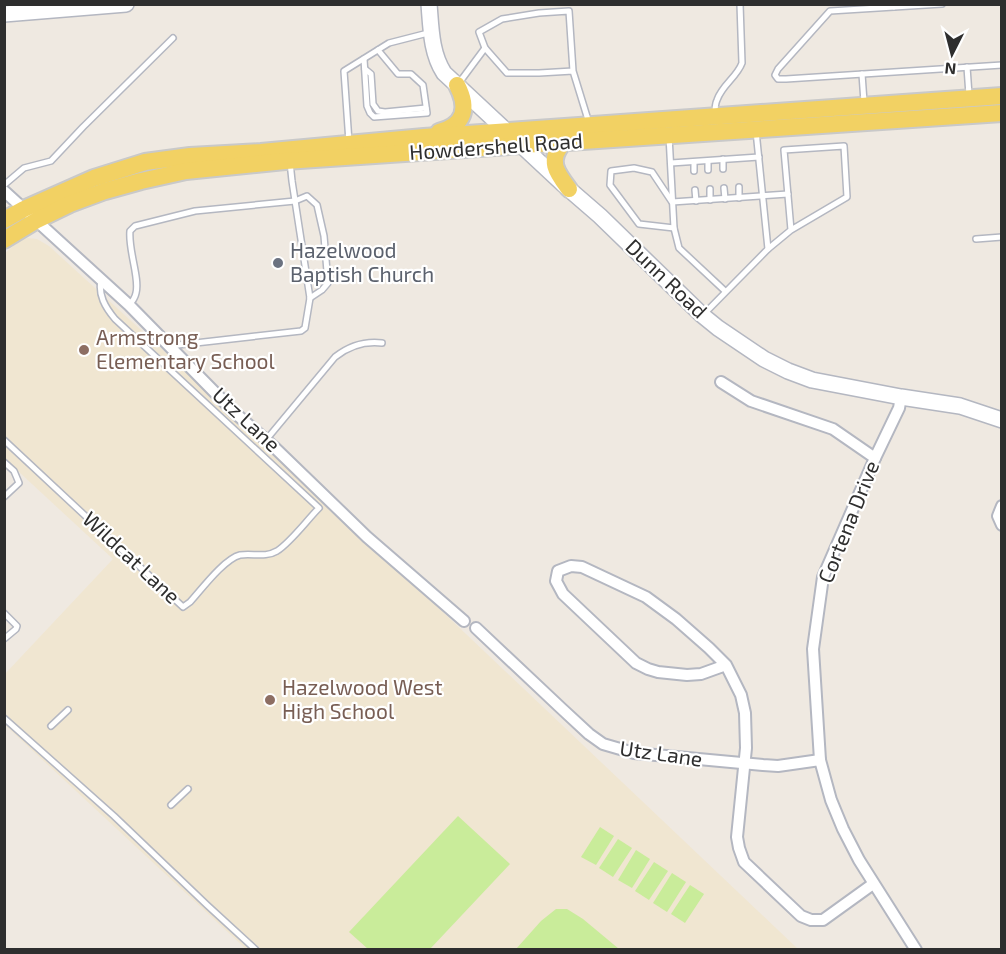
<svg xmlns="http://www.w3.org/2000/svg" width="1006" height="954" viewBox="0 0 1006 954" font-family="'Exo 2',sans-serif">
<style>
.education{fill:#f0e6d1}
.pitch{fill:#c9ec9a}
.lines{fill:none;stroke-linecap:round;stroke-linejoin:round}
.lane-casing{stroke:#b4b7c1;stroke-width:8}
.street-casing{stroke:#b4b7c1;stroke-width:14}
.secondary-casing{stroke:#b4b7c1;stroke-width:18}
.primary-casing{stroke:#c9c9c9;stroke-width:20}
.lane{stroke:#fff;stroke-width:5}
.street{stroke:#fff;stroke-width:10}
.secondary{stroke:#fff;stroke-width:15}
.primary{stroke:#f2d163;stroke-width:16}
.worship-dot{fill:#6b7280;stroke:#fff;stroke-width:2}
.education-dot{fill:#8d6e63;stroke:#fff;stroke-width:2}
.labels{text-anchor:middle;stroke-width:4.5;stroke-linejoin:round;paint-order:stroke}
.street-label{font-size:21px;fill:#2e2e2e;stroke:#fff}
.worship-label{font-size:21px;fill:#5b616d;stroke:#fff;text-anchor:start}
.education-label{font-size:21px;fill:#785e54;stroke:#fff;text-anchor:start}
</style>
<rect width="100%" height="100%" fill="#efe9e1"/>
<!-- education -->
<path class="education" d="M 28,238 L 37,239 L 49,246 L 269,447 L 798,949 L 246,949 L 5,725 L 4,675 L 113,559 L 5,459 L 5,253 L 21,240 Z"/>
<!-- pitch -->
<g class="pitch">
<path d="M 458,816 L 510,864 L 430,949 L 368,949 L 349,932 Z"/>
<path d="M 600,827 L 614,836 L 596,865 L 581,857 Z"/>
<path d="M 618,839 L 632,848 L 613,877 L 599,868 Z"/>
<path d="M 636,850 L 650,859 L 632,888 L 618,880 Z"/>
<path d="M 654,862 L 668,871 L 649,900 L 635,891 Z"/>
<path d="M 672,873 L 686,882 L 667,912 L 653,903 Z"/>
<path d="M 690,885 L 704,894 L 685,923 L 671,914 Z"/>
<path d="M 556,909 L 567,909 L 583,919 L 619,949 L 516,949 L 541,921 Z"/>
</g>
<g class="lines">
<!-- lane casing -->
<g class="lane-casing">
<g id="lane">
<path d="M 894,4 L 894,7 L 830,11 L 778,69 L 775,75 L 778,79 L 786,79 L 1002,65"/>
<path d="M 894,7 L 942,4"/>
<path d="M 364,59 L 367,106 L 370,113 L 374,117 L 427,113 L 423,85 L 411,74 L 398,74 L 378,50"/>
<path d="M 967,67 L 969,95"/>
<path d="M 365,69 L 371,74 L 373,104 L 378,111 L 385,112 L 426,108"/>
<path d="M 573,71 L 569,11 L 539,13 L 502,19 L 479,32 L 485,48 L 507,73 L 539,73 L 573,71 L 589,123"/>
<path d="M 862,74 L 864,102"/>
<path d="M 459,83 L 485,48"/>
<path d="M 715,114 C 715,110 715,104 717,100 C 722,85 737,77 742,63 L 740,4"/>
<path d="M 669,136 L 674,228 L 679,248 L 725,291"/>
<path d="M 349,142 L 344,71 L 389,43 L 428,33"/>
<path d="M 723,159 L 723,169"/>
<path d="M 708,161 L 708,170"/>
<path d="M 694,162 L 694,171"/>
<path d="M 671,163 L 759,157"/>
<path d="M 4,185 L 24,168 L 51,161 L 83,127 L 173,38"/>
<path d="M 739,187 L 739,198"/>
<path d="M 724,188 L 725,199"/>
<path d="M 710,189 L 710,200"/>
<path d="M 695,190 L 696,201"/>
<path d="M 674,228 L 639,224 L 610,185 L 611,171 L 634,168 L 652,172 L 672,202 L 788,194"/>
<path d="M 976,239 L 1002,237"/>
<path d="M 768,249 L 791,230 L 784,150 L 844,146 L 847,197 L 791,230"/>
<path d="M 129,305 C 132,302 135,298 136,293 C 140,278 128,250 130,231 L 135,226 L 195,211 L 295,201 L 307,196 L 317,205 L 324,236 L 328,283 L 322,290 L 310,298"/>
<path d="M 704,314 L 768,249 L 756,131"/>
<path d="M 169,346 L 301,331 L 305,328 L 310,298 L 292,181 L 290,162"/>
<path d="M 4,440 L 183,607 L 190,602 C 201,590 224,559 240,555 C 253,553 265,558 277,551 C 291,542 307,520 319,508 L 115,319 C 105,307 98,295 101,280"/>
<path d="M 266,440 L 335,357 C 349,346 365,341 382,343"/>
<path d="M 4,462 L 14,471 L 19,483 L 4,497"/>
<path d="M 4,613 L 17,626 L 16,629 L 4,639"/>
<path d="M 4,718 L 114,816 L 207,905 L 256,950"/>
<path d="M 51,726 L 68,710"/>
<path d="M 171,805 L 188,789"/>
</g>
</g>
<!-- street casing -->
<g class="street-casing">
<g id="street">
<path d="M 4,191 L 129,305 L 235,413 L 274,447 L 367,537 L 464,621"/>
<path d="M 721,382 L 751,401 L 833,429 L 875,458"/>
<path d="M 901,397 L 899,408 L 875,458 L 823,577 L 813,649 L 820,760 L 831,800 L 843,829 L 859,860 L 916,950"/>
<path d="M 1002,506 L 998,516 L 1002,525"/>
<path d="M 476,628 L 562,709 L 589,734 L 603,744 L 634,753 L 763,765 L 778,766 L 820,760"/>
<path d="M 726,665 L 701,674 L 687,675 L 658,672 L 648,669 L 636,663 L 563,594 L 556,581 L 558,571 L 571,566 L 582,567 L 646,597 L 676,619 L 709,648 L 726,665 L 741,695 L 745,713 L 746,748 L 737,837 L 739,848 L 744,862 L 801,916 L 811,920 L 823,920 L 873,884"/>
</g>
</g>
<!-- secondary casing -->
<g class="secondary-casing">
<g id="secondary">
<path d="M 429,4 C 431,28 431,53 444,73 L 563,184 L 600,216 L 702,315 L 718,328 L 764,359 L 788,371 L 812,380 L 901,397 L 960,406 L 1002,420"/>
<path d="M 4,14 L 126,4"/>
</g>
</g>
<!-- primary casing -->
<g class="primary-casing">
<g id="primary">
<path d="M 439,132 C 465,125 469,108 457,85"/>
<path d="M 563,143 C 547,161 557,173 569,189"/>
<path d="M 4,220 L 24,209 L 94,178 L 145,162 L 190,156 L 261,152 L 424,137 L 1002,96"/>
<path d="M 4,240 L 37,220 L 70,204 L 105,191 L 141,181 L 186,171 L 285,161 L 1002,113"/>
</g>
</g>
<!-- lane -->
<use href="#lane" class="lane"/>
<!-- street -->
<use href="#street" class="street"/>
<!-- secondary -->
<use href="#secondary" class="secondary"/>
<!-- primary -->
<use href="#primary" class="primary"/>
</g>
<!-- markers -->
<circle class="worship-dot" cx="278" cy="263" r="6"/>
<g class="education-dot">
<circle cx="84" cy="350" r="6"/>
<circle cx="270" cy="700" r="6"/>
</g>
<g class="labels">
<!-- street labels -->
<g class="street-label">
<text transform="translate(496 147) rotate(-4)" y="7">Howdershell Road</text>
<text transform="translate(666 279) rotate(44)" y="7">Dunn Road</text>
<text transform="translate(246 420) rotate(43)" y="7">Utz Lane</text>
<text transform="translate(849 522) rotate(-68)" y="7">Cortena Drive</text>
<text transform="translate(131 558) rotate(43)" y="7">Wildcat Lane</text>
<text transform="translate(661 754) rotate(8)" y="7">Utz Lane</text>
</g>
<!-- worship labels -->
<g class="worship-label">
<text x="290" y="258">Hazelwood<tspan x="290" dy="24">Baptish Church</tspan></text>
</g>
<!-- education labels -->
<g class="education-label">
<text x="96" y="345">Armstrong<tspan x="96" dy="24">Elementary School</tspan></text>
<text x="282" y="695">Hazelwood West<tspan x="282" dy="24">High School</tspan></text>
</g>
</g>
<!-- border -->
<rect width="1006" height="954" fill="none" stroke="#2e2e2e" stroke-width="12"/>
<!-- north arrow -->
<g transform="translate(952 54) rotate(186)" stroke="#ffffff" stroke-width="4.5" paint-order="stroke">
<path d="M0-4.5L10 22L0 15L-10 22Z" fill="#2e2e2e"/>
<text y="-9" font-size="16" font-weight="bold" text-anchor="middle" fill="#2e2e2e">N</text>
</g>
</svg>
